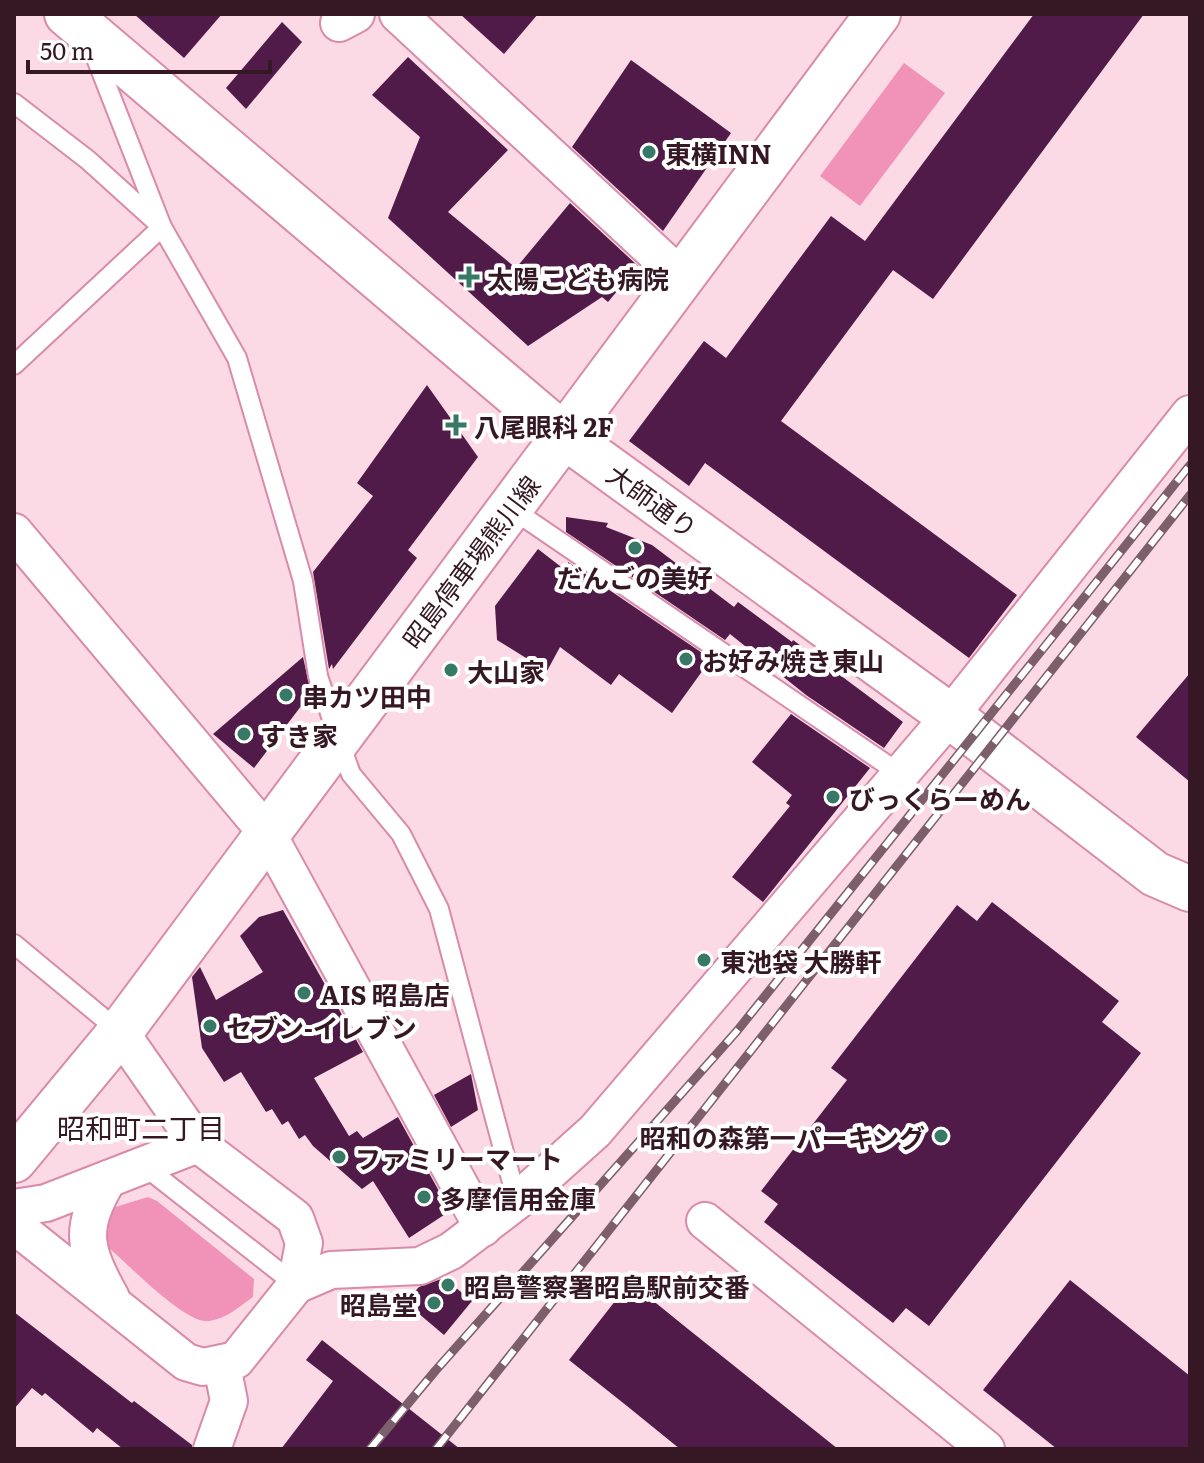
<svg xmlns="http://www.w3.org/2000/svg" width="1204" height="1463" viewBox="0 0 1204 1463" font-family="Literata,'Noto Sans JP',serif">
<rect width="100%" height="100%" fill="#fbd9e5"/>
<!-- green -->
<g fill="#f192b9">
<path d="M904,63l41,30 -85,113 -40,-30z"/>
<path d="M148,1197l9,4 97,78 -1,18c-13,9 -27,22 -44,24 -23,4 -81,-57 -100,-73l-7,-13 10,-27z"/>
</g>
<!-- building -->
<g fill="#501b48">
<path d="M134,14h88l-38,44z"/>
<path d="M460,14h78l-34,40z"/>
<path d="M1034,14h110l-211,285 -40,-29 -112,151 236,174 -48,63 -264,-195 -16,23 -60,-45 75,-100 22,17 105,-142 34,25z"/>
<path d="M282,22l20,20 -56,67 -20,-21z"/>
<path d="M408,57l100,93 -60,62 68,56 54,-65 68,63 -30,36 -6,-5 -74,49 -140,-128 32,-81 -48,-42z"/>
<path d="M631,60l100,73 -68,98 -91,-84z"/>
<path d="M427,385l51,72 -70,93 9,8 -84,111 -1,-5 -3,5 -16,-97 60,-76 -16,-13z"/>
<path d="M566,517l42,6 -2,4 46,18 82,62 4,-5 54,40 1,-2 110,82 -19,26 -78,-53 -76,-61 -5,6 -159,-108z"/>
<path d="M538,549l31,24 -1,-11 143,97 -39,54 -53,-39 -8,11 -51,-38 -13,24 -50,-31 -2,-34z"/>
<path d="M303,657l8,36 -57,75 -41,-34z"/>
<path d="M1190,673v109l-54,-45z"/>
<path d="M791,714l79,54 -107,134 -31,-25 58,-71 -4,-3 6,-8 -40,-33z"/>
<path d="M992,902l127,99 -17,21 39,31 -212,273 -23,-18 -13,15 -129,-101 14,-18 -17,-13 86,-111 -16,-12 126,-163 20,16z"/>
<path d="M283,910l80,142 -49,26 35,58 8,-5 6,7 35,-21 52,94 -41,27 -36,-57 -11,8 -49,-43 -8,-11 -6,4 -11,-18 -6,4 -10,-16 -6,3 -25,-40 -17,10 -22,-34 -10,-71 8,-10 16,33 47,-28 -23,-36 19,-19z"/>
<path d="M471,1074l7,36 -27,17 -17,-32z"/>
<path d="M444,1278l28,23 -28,34 -39,-33 14,-15z"/>
<path d="M1070,1280l120,96v73h-133l-74,-59z"/>
<path d="M630,1282l58,47 150,120h-158l-53,-43 -58,-46z"/>
<path d="M14,1312l118,91 2,-2 58,44v4h-69l-26,-21 -4,5 -48,-40 -3,3 -10,-8 -18,21z"/>
<path d="M322,1340l138,109h-179l52,-68 -27,-21z"/>
</g>
<g fill="none" stroke-linecap="round" stroke-linejoin="round">
<defs>
<g id="service">
<path d="M92,48l70,179 75,131 66,223 15,95 20,62 13,36 50,60 38,75 78,292"/>
<path d="M14,103l74,57 74,67 -148,138"/>
<path d="M509,507l390,266"/>
<path d="M14,944l106,88"/>
<path d="M143,1165l153,120"/>
</g>
<g id="minor">
<path d="M398,14l283,263"/>
<path d="M339,23l17,-9"/>
<path d="M14,532l253,301 216,395"/>
<path d="M108,1179c-29,50 -25,68 3,119"/>
<path d="M14,1208l32,-5 152,-59"/>
<path d="M705,1221l281,228"/>
<path d="M14,1225l172,137 17,5 33,-7 60,-75 8,-42 -9,-25 -97,-74 -78,-112"/>
<path d="M296,1285l35,-15 89,-4 31,-15 66,-50 78,-70 355,-415 240,-302"/>
<path d="M212,1449l17,-48 -7,-35"/>
</g>
<g id="tertiary">
<path d="M67,14l496,421 387,281 205,158 35,15"/>
<path d="M14,1160l106,-128"/>
</g>
<path id="secondary" d="M120,1032l758,-1018"/>
</defs>
<!-- service casing -->
<use href="#service" stroke="#d88baa" stroke-width="22"/>
<!-- minor casing -->
<use href="#minor" stroke="#d88baa" stroke-width="40"/>
<!-- tertiary casing -->
<use href="#tertiary" stroke="#d88baa" stroke-width="48"/>
<!-- secondary casing -->
<use href="#secondary" stroke="#d88baa" stroke-width="48"/>
<!-- service -->
<use href="#service" stroke="#fff" stroke-width="18"/>
<!-- minor -->
<use href="#minor" stroke="#fff" stroke-width="36"/>
<!-- tertiary -->
<use href="#tertiary" stroke="#fff" stroke-width="44"/>
<!-- secondary -->
<use href="#secondary" stroke="#fff" stroke-width="44"/>
<defs>
<g id="rail">
<path d="M370,1449l66,-79 301,-339 453,-566"/>
<path d="M436,1449l754,-954"/>
</g>
</defs>
<!-- rail casing -->
<use href="#rail" stroke="#7d5f6b" stroke-width="9"/>
<!-- rail -->
<use href="#rail" stroke="#fff" stroke-width="6" stroke-dasharray="18" stroke-linecap="butt"/>
</g>
<!-- markers -->
<g fill="#377867" stroke="#fff" stroke-width="3">
<circle cx="649" cy="152" r="8"/>
<path d="M465 265h8v8h8v8h-8v8h-8v-8h-8v-8h8z"/>
<path d="M452 413h8v8h8v8h-8v8h-8v-8h-8v-8h8z"/>
<circle cx="635" cy="548" r="8"/>
<circle cx="686" cy="659" r="8"/>
<circle cx="451" cy="670" r="8"/>
<circle cx="286" cy="695" r="8"/>
<circle cx="244" cy="734" r="8"/>
<circle cx="833" cy="797" r="8"/>
<circle cx="704" cy="960" r="8"/>
<circle cx="304" cy="993" r="8"/>
<circle cx="210" cy="1026" r="8"/>
<circle cx="941" cy="1136" r="8"/>
<circle cx="339" cy="1157" r="8"/>
<circle cx="424" cy="1197" r="8"/>
<circle cx="448" cy="1285" r="8"/>
<circle cx="434" cy="1303" r="8"/>
</g>
<g text-anchor="middle" dominant-baseline="central" stroke-width="8" stroke-linejoin="round" paint-order="stroke">
<!-- poi labels -->
<g font-size="26" font-weight="bold" fill="#351824" stroke="#fff" text-anchor="start">
<text x="665" y="152">東横INN</text>
<text x="487" y="277">太陽こども病院</text>
<text x="474" y="425">八尾眼科 2F</text>
<text x="635" y="576" text-anchor="middle">だんごの美好</text>
<text x="702" y="659">お好み焼き東山</text>
<text x="467" y="670">大山家</text>
<text x="302" y="695">串カツ田中</text>
<text x="260" y="734">すき家</text>
<text x="849" y="797">びっくらーめん</text>
<text x="720" y="960">東池袋 大勝軒</text>
<text x="320" y="993">AIS 昭島店</text>
<text x="226" y="1026">セブン-イレブン</text>
<text x="925" y="1136" text-anchor="end">昭和の森第一パーキング</text>
<text x="355" y="1157">ファミリーマート</text>
<text x="440" y="1197">多摩信用金庫</text>
<text x="464" y="1285">昭島警察署昭島駅前交番</text>
<text x="418" y="1303" text-anchor="end">昭島堂</text>
</g>
<!-- street labels -->
<g font-size="26" fill="#351824" stroke="#fff">
<text transform="translate(653 500) rotate(36)">大師通り</text>
<text transform="translate(470 561) rotate(-53)">昭島停車場熊川線</text>
</g>
<!-- neighbourhood labels -->
<g font-size="28" fill="#351824" stroke="#fff">
<text x="141" y="1127">昭和町二丁目</text>
</g>
</g>
<!-- border -->
<rect width="1204" height="1463" fill="none" stroke="#351824" stroke-width="32"/>
<!-- scale -->
<path d="M28 60v12h242v-12" fill="none" stroke="#351824" stroke-width="4"/>
<text x="40" y="60" font-size="24" fill="#351824" stroke="#ffffff" stroke-width="6" paint-order="stroke">50 m</text>
</svg>
